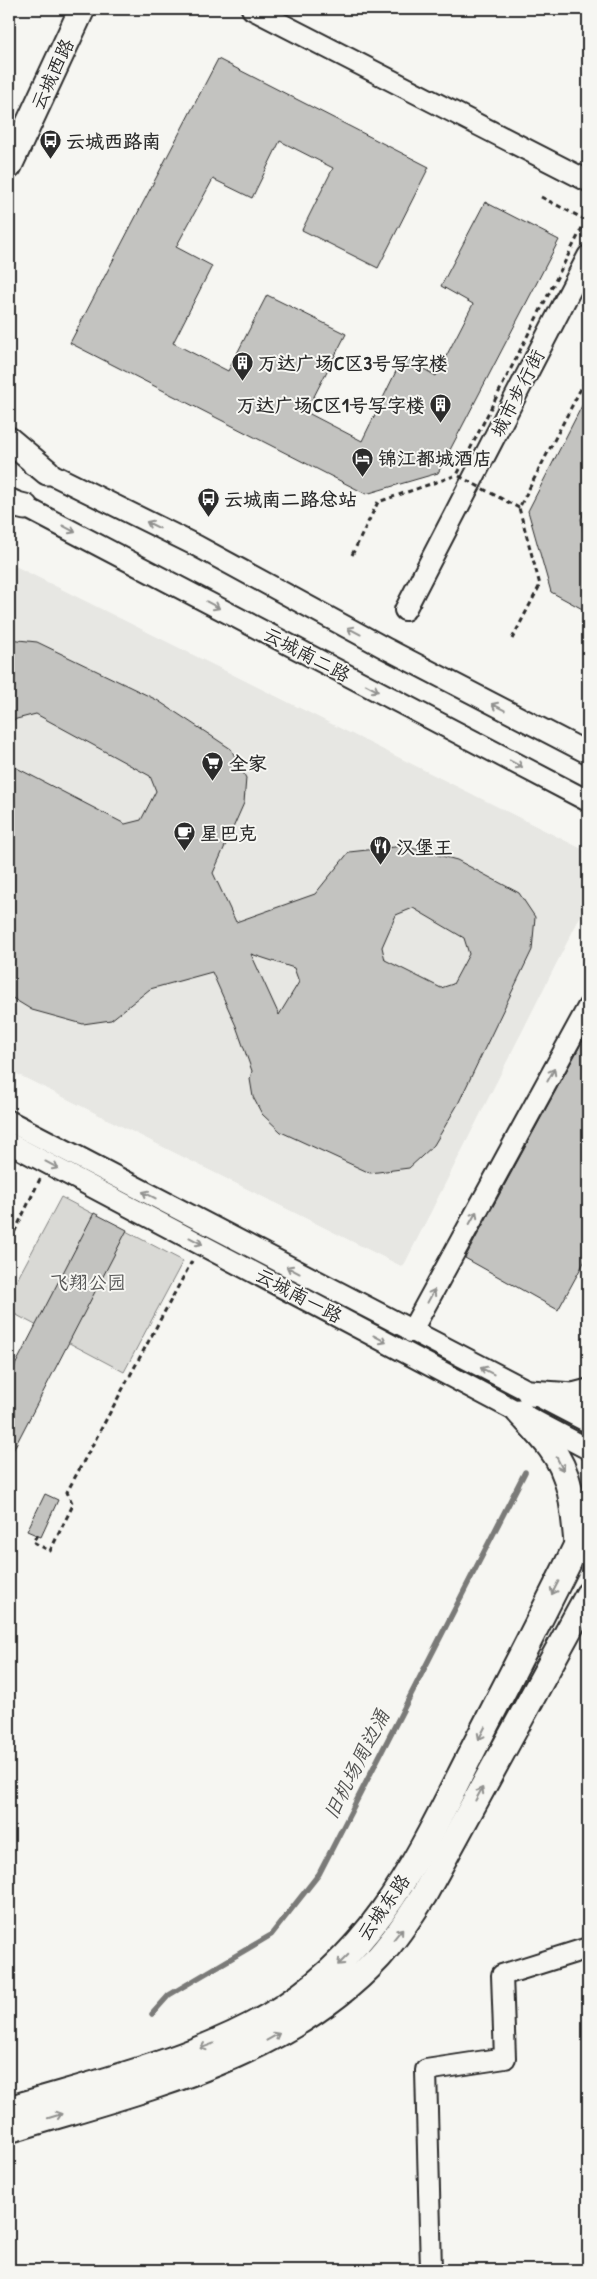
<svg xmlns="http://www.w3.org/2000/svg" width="597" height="2279" viewBox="0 0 597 2279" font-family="'Patrick Hand','LXGW WenKai TC',sans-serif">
<rect width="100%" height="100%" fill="#f6f6f2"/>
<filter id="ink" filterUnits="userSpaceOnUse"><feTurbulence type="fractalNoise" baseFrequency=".02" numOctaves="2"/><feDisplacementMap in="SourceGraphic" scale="10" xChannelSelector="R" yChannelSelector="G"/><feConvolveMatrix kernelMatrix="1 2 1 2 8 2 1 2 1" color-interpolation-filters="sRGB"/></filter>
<g filter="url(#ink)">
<!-- built -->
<path fill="#e7e7e3" d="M9,563l579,289v49l-185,366 -394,-197z"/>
<!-- green -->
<path fill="#d9d9d5" stroke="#828280" d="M61,1197l122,64 -59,111 -115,-61v-16z"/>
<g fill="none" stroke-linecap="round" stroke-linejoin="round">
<!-- stream -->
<path stroke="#7a7a78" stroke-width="5.5" d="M152,2014l17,-19 102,-60 48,-61 206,-402"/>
</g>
<!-- building -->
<g fill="#c3c3c0" stroke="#2b2b2b" fill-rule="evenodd">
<path d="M218,59l211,108 -51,101 -76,-38 31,-62 -53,-27 -28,57 -39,-19 -37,68 36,19 -39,77 55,28 39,-76 79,39 -40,78 56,29 41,-84 33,19 37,-72 -32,-18 44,-84 74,38 -121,233 -72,21 -296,-151z"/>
<path d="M588,394v111l-7,14 7,37v56l-37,-20 -23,-81z"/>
<path d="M9,639l28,3 120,58 74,49 15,29 -2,25 -31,70 23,49 79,-28 34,-42 55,-6 53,14 62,33 16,24 -3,33 -74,154 -24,41 -25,23 -39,5 -89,-41 -19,-18 -9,-17 -3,-18 2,-8 -16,-45 -24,-54 -62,17 -39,31 -28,4 -51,-14 -23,-14v-232l116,60 16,-4 15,-29 -6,-15 -114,-62 -27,7zM413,908l51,30 5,16 -16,30 -12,4 -56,-28 -3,-13 14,-32zM251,954l43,14 5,14 -20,33z"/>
<path d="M588,1031v224l-30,55 -93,-52z"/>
<path d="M94,1213l33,17 -118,228v-81z"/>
<path d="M45,1494l13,6 -17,37 -14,-6z"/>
</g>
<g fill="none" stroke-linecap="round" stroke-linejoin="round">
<defs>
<g id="minor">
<path d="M252,9l336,172"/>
<path d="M33,465l164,81 188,102 203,105"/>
<path d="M12,500l576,301"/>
<path d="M405,610l183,-354"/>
<path d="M9,1121l579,301"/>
<path d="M9,1143l579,306"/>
<path d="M411,1332l177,-325"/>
<path d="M431,2270l-5,-200 79,-12 -3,-83 86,-27"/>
</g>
<g id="major">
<path d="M9,166l73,-157"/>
<path d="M9,440l38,32"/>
<path d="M9,503l16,4"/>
<path d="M530,1393l43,3 15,-4"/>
<path d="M519,1412c11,12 22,23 31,35 22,28 24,64 27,97"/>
<path d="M9,2109c86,-26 182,-48 260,-93 112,-65 153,-168 210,-278 37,-72 74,-143 109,-216"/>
<path d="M9,2130c129,-40 274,-70 370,-173 17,-19 31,-40 45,-62l164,-300"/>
</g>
</defs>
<!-- minor casing -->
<use href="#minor" stroke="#2b2b2b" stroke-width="24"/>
<!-- major casing -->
<use href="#major" stroke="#2b2b2b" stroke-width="29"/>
<!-- path -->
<g stroke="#2b2b2b" stroke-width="3" stroke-dasharray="5 4" stroke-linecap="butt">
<path d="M541,197l45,23"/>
<path d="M352,555l26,-53 76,-26"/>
<path d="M512,639l28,-54 -21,-77 69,-133"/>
<path d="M9,1239l5,-6 26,-54"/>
<path d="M37,1535l-4,7 17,9 23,-46 -6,-13 125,-231"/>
</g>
<!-- minor -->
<use href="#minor" stroke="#f6f6f2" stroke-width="20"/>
<!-- major -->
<use href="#major" stroke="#f6f6f2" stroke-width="25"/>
<!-- path-bridge -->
<path stroke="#2b2b2b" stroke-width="3" stroke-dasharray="5 4" stroke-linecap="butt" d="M519,508l-62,-33 129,-255"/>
</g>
<!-- one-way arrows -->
<defs><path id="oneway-shaft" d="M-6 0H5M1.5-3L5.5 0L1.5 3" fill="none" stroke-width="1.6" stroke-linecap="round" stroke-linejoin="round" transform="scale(1.25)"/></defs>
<g stroke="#90908e">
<use href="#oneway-shaft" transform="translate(153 525) rotate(-154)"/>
<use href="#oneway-shaft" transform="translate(69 529) rotate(28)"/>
<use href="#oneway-shaft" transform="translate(213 605) rotate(28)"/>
<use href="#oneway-shaft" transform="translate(354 631) rotate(-152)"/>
<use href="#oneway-shaft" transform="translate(372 688) rotate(28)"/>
<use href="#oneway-shaft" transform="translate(498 707) rotate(-153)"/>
<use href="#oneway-shaft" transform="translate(516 764) rotate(28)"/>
<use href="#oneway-shaft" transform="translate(551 1075) rotate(-61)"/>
<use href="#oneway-shaft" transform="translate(52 1165) rotate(28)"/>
<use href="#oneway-shaft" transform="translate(149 1195) rotate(-153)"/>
<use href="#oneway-shaft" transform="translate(473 1218) rotate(-61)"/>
<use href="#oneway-shaft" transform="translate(196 1241) rotate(28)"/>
<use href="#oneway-shaft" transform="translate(293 1270) rotate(-152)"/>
<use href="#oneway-shaft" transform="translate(431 1296) rotate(-62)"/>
<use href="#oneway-shaft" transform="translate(380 1339) rotate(28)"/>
<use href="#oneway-shaft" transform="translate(487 1371) rotate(-153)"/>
<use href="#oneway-shaft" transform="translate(560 1464) rotate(63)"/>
<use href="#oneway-shaft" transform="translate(555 1588) rotate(117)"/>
<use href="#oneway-shaft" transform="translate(482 1733) rotate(117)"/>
<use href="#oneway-shaft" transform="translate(479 1794) rotate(-61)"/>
<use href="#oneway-shaft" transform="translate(398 1934) rotate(-51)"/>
<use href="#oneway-shaft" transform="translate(343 1960) rotate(135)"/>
<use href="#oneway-shaft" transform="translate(273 2037) rotate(-29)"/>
<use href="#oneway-shaft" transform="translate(207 2046) rotate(160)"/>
<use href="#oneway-shaft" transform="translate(55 2116) rotate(-17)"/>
</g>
</g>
<!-- icons -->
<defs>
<symbol id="bus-pin" viewBox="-11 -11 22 30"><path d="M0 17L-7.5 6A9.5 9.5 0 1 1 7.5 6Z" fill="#2b2b2b" stroke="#f6f6f2"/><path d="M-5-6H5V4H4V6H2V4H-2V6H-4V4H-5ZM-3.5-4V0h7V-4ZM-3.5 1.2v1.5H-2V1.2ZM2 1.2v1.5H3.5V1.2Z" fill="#fff"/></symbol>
<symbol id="building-pin" viewBox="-11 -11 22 30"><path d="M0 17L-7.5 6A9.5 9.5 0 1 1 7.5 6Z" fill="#2b2b2b" stroke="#f6f6f2"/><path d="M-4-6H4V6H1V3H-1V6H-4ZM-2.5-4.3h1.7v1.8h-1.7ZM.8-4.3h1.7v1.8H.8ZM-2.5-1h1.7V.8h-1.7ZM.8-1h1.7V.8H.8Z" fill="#fff"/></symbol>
<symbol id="hotel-pin" viewBox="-11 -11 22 30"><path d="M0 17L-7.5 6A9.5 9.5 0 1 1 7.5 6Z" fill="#2b2b2b" stroke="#f6f6f2"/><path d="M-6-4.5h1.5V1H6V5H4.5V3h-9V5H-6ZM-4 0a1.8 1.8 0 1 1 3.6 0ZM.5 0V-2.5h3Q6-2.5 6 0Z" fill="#fff"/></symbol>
<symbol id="supermarket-pin" viewBox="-11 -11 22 30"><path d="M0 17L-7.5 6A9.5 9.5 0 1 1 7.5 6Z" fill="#2b2b2b" stroke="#f6f6f2"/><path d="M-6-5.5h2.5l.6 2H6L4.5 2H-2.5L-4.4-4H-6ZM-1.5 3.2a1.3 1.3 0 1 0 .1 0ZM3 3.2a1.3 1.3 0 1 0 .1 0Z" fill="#fff"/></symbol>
<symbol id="cafe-pin" viewBox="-11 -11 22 30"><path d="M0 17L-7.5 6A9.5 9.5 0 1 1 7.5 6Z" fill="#2b2b2b" stroke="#f6f6f2"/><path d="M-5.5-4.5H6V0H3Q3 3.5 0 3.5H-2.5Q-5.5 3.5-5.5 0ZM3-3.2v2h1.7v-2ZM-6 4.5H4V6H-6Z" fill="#fff"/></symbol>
<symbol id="restaurant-pin" viewBox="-11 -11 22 30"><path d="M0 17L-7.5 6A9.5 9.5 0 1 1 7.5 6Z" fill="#2b2b2b" stroke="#f6f6f2"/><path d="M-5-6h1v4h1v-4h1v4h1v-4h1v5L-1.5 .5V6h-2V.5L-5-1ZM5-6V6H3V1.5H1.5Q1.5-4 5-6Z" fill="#fff"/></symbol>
</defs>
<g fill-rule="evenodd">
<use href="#bus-pin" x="38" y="128" width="25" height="34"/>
<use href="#building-pin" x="230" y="350" width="25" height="34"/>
<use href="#building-pin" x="428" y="392" width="25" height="34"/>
<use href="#hotel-pin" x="350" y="446" width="25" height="34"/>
<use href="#bus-pin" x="196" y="486" width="25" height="34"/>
<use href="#supermarket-pin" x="200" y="750" width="25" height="34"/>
<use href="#cafe-pin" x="172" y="820" width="25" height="34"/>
<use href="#restaurant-pin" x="368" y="834" width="25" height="34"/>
</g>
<g text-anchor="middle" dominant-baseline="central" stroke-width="4" stroke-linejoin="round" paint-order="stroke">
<!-- street labels -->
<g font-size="19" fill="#2b2b2b" stroke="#f6f6f2">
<text transform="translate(52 74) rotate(-65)">云城西路</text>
<text transform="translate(517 393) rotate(-63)">城市步行街</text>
<text transform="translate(307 654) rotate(28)">云城南二路</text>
<text transform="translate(299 1295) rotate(28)">云城南一路</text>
<text transform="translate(383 1907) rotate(-55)">云城东路</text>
</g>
<!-- poi labels -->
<g font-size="19" font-weight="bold" fill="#2b2b2b" stroke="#f6f6f2" text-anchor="start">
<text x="66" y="141">云城西路南</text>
<text x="258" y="363">万达广场C区3号写字楼</text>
<text x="425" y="405" text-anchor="end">万达广场C区1号写字楼</text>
<text x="378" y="458">锦江都城酒店</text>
<text x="224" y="499">云城南二路总站</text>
<text x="229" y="763">全家</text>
<text x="200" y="833">星巴克</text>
<text x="396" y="847">汉堡王</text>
</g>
<!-- park labels -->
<g font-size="19" fill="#565656" stroke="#f6f6f2">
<text x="88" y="1282">飞翔公园</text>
</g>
<!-- water labels -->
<g font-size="20" font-style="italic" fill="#525251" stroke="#f6f6f2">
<text transform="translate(356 1764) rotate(-63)">旧机场周边涌</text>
</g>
</g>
<!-- margin -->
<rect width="597" height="2279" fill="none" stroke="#f6f6f2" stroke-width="30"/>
<rect x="15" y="15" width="567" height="2249" fill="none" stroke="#2b2b2b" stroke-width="2" filter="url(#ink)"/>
</svg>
